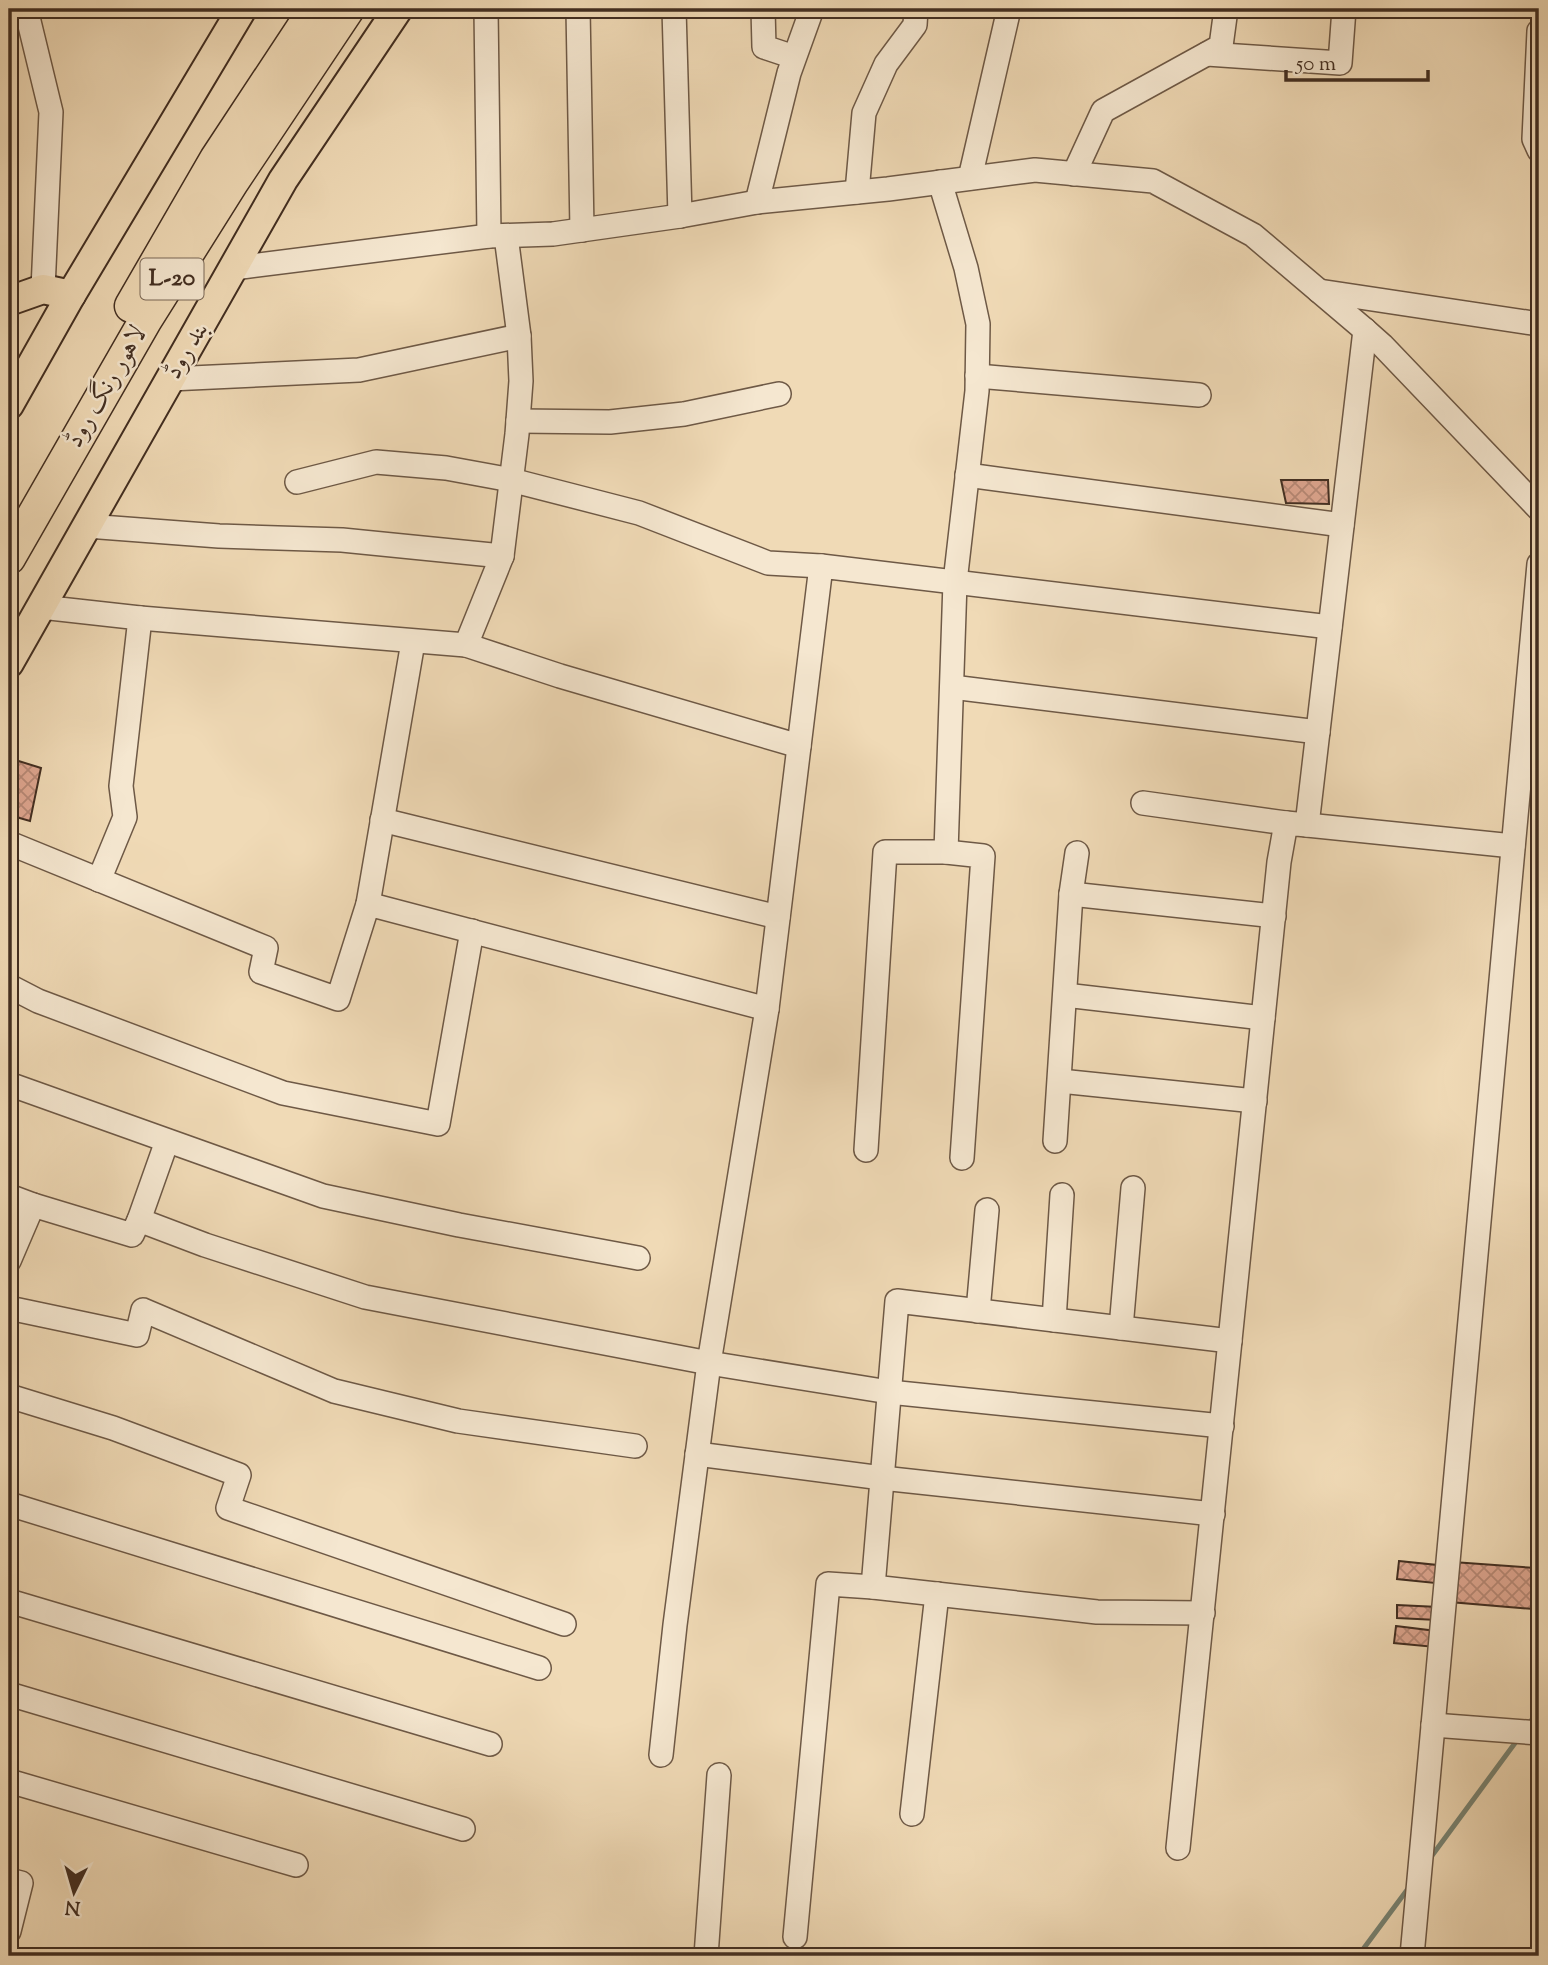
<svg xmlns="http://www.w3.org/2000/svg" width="1548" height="1965" viewBox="0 0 1548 1965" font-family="'Sorts Mill Goudy',Amiri,serif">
<defs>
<pattern id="building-cross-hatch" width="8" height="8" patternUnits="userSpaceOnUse" patternTransform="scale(1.75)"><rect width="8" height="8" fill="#dea690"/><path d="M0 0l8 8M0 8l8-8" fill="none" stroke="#b68875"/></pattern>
</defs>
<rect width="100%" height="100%" fill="#f0dab6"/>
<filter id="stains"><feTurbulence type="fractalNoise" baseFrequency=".00286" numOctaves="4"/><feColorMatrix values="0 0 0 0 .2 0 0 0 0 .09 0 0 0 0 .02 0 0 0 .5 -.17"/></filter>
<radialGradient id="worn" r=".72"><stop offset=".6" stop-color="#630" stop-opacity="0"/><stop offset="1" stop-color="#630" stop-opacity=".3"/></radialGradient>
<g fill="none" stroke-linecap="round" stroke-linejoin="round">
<!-- stream -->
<g stroke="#778373" stroke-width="5">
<path d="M1528,1725l11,-15"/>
<path d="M1428,1861l90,-122"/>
<path d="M1358,1956l52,-70"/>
</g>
</g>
<!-- building -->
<g fill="url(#building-cross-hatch)" stroke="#422e21" stroke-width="2">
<path d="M1281,480h47l1,24 -43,-1z"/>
<path d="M9,758l32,10 -11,53 -21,-6z"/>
<path d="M1399,1561l38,4 -2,18 -38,-4z"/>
<path d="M1453,1562l83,6 -3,41 -83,-7z"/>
<path d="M1397,1605l41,2 -1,13 -40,-2z"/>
<path d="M1396,1626l40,5 -1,16 -41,-4z"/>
</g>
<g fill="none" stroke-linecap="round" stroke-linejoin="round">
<defs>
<g id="minor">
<path d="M26,9l25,103 -8,177"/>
<path d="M486,9l3,227"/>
<path d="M578,9l4,221"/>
<path d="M674,9l6,207"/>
<path d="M763,9l1,38 30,10"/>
<path d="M1539,31l-5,108 5,11"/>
<path d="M1207,54l133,9 4,-54"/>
<path d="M1074,174l29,-63 118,-65 5,-37"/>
<path d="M970,178l39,-169"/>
<path d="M857,192l7,-79 22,-49 29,-39 1,-16"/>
<path d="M757,202l32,-129 23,-64"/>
<path d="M234,268l255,-32 64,-2 127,-18 77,-14 131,-13 147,-19 118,11 100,54 112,95 17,15 157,164"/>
<path d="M1319,291l220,33"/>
<path d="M977,376l222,19"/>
<path d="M170,379l189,-9 160,-34"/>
<path d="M518,421l92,1 74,-8 95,-20"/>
<path d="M967,475l375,50"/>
<path d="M297,482l79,-20 70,6 65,12 128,33 129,50 53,3"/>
<path d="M87,526l132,10 123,4 160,16"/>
<path d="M41,607l99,11 -19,168 4,31 -26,63"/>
<path d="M140,618l326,27 94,31 239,70"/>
<path d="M466,645l36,-89 15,-122 4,-53 -2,-45 -13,-100"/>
<path d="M952,687l366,45"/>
<path d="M1143,803l143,20"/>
<path d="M382,820l396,97"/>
<path d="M1307,825l206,21"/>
<path d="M9,843l257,105 -5,24 77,27 30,-95 399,105"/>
<path d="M946,852l37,4 -21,302"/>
<path d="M1071,894l203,22"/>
<path d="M368,904l45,-262"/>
<path d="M9,986l29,15 245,92 155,31 34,-193"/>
<path d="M1065,995l198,23"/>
<path d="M1060,1081l195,20"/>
<path d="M9,1084l314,112 136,29 179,33"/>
<path d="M167,1141l-28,79 66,25 160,52 344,66 58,-354 54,-443 509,61"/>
<path d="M1055,1141l16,-247 6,-41"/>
<path d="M866,1150l19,-298h61l9,-270 22,-191 1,-67 -12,-56 -26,-86"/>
<path d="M9,1196l24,9"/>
<path d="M9,1261l24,-56 99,30 7,-15"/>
<path d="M9,1308l128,27 6,-25 191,81 124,30 177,25"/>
<path d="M978,1311l9,-101"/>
<path d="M1054,1320l8,-125"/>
<path d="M1121,1328l12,-140"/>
<path d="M9,1396l104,32 126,47 -11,33 336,116"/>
<path d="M697,1454l185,24 331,36"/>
<path d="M9,1504l530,164"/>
<path d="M9,1601l481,143"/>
<path d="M1203,1613l-106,-1 -224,-25 24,-286 333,40"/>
<path d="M9,1694l454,135"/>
<path d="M1433,1725l106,8"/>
<path d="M661,1755l14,-130 34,-262 180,29 333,34"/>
<path d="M9,1781l287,84"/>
<path d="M912,1814l25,-220"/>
<path d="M1178,1848l101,-986 7,-39 21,2 58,-495"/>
<path d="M9,1880l12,3 -12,48"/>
<path d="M795,1937l33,-353 45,3"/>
<path d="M706,1956l13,-181"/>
<path d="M1412,1956l127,-1392"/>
</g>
<g id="major">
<path d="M9,301l34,-12 28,6"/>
<path d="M9,405l62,-110 171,-286"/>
<path d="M9,663l274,-483 115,-171"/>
</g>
<g id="highway">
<path d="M131,306l85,-147 99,-150"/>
<path d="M9,558l136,-237 88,-140 115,-172"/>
</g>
</defs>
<!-- minor casing -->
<use href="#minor" stroke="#6e5946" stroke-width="26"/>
<!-- major casing -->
<use href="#major" stroke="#422e21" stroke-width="32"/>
<!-- highway casing -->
<use href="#highway" stroke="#422e21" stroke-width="35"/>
<!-- minor -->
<use href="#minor" stroke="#f5e7d0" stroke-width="23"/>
<!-- major -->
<use href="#major" stroke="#f0dab6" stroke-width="28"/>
<!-- highway -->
<use href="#highway" stroke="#f0dab6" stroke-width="32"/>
</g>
<g text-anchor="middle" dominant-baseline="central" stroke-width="5" stroke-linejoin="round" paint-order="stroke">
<!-- shield labels -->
<rect fill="#f5e7d0" stroke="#786656" stroke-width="2" x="140.5" y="258.5" width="63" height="41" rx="5"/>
<g font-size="24" font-weight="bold" fill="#422e21">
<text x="172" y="279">L-20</text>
</g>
<!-- street labels -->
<g font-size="26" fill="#422e21" stroke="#f5e7d0">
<text transform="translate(187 351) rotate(-60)">بند روڈ</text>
<text transform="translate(107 387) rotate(-60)">لاہور رنگ روڈ</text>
</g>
</g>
<!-- margin -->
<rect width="1548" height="1965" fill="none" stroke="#f0dab6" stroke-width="35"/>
<rect x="10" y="10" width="1527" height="1944" fill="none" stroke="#422e21" stroke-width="3.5"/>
<rect x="18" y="18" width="1513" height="1930" fill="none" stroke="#422e21" stroke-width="2"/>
<!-- north arrow -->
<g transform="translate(74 1892) rotate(185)" stroke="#f5e7d0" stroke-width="5" paint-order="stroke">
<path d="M0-5L12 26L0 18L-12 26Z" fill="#422e21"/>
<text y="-10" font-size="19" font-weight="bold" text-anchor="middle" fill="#422e21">N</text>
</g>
<!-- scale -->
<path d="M1286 70v10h142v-10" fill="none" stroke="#422e21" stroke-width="3.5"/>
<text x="1296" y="70" font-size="21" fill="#422e21" stroke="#f5e7d0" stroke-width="5" paint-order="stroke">50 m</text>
<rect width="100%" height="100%" filter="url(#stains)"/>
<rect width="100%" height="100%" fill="url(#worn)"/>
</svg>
